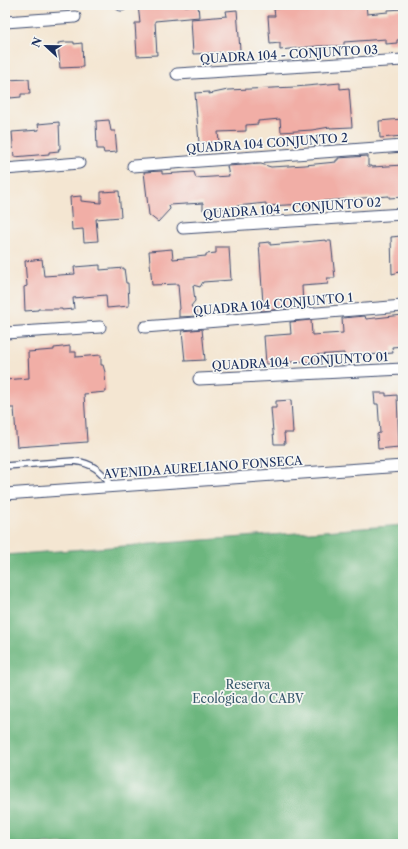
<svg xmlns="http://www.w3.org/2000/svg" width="408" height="849" viewBox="0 0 408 849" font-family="'Libre Caslon Text',serif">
<rect width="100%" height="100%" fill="#f6f6f2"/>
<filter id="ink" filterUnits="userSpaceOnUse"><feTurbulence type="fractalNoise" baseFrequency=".025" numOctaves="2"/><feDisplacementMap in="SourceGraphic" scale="8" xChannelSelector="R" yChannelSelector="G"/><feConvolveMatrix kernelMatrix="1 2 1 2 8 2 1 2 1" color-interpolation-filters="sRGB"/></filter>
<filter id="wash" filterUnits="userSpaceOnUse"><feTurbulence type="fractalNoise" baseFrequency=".012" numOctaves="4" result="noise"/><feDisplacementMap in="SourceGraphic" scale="16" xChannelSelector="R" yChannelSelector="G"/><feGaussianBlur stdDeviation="0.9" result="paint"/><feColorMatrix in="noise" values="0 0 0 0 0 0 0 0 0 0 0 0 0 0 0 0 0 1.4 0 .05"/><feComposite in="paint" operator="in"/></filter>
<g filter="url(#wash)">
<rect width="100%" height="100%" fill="#f4e6d2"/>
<!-- forest -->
<path fill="#6cb67e" stroke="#44726e" d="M403,525v319h-398v-289z"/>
<g id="blocks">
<!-- building -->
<g fill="#f1aea6">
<path d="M138,5h47v1l13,-1 1,12 -44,4 2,34 -20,1 -2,-33h5z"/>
<path d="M321,5h45l1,9 21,-2v-2l15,-1v30l-6,1v3l-11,1v-5l-42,3v4h-26l-38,4v-7l-10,1 -2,-28h7l-1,-7 32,-3 15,1z"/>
<path d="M237,10l3,40 -4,1v1l-43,2 -2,-35 36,-3 -1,-5z"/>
<path d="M65,42h9v2l8,-1 1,24 -23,1 -2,-25z"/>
<path d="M29,79l1,15h-9v3l-11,1v-2h-5v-16z"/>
<path d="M340,83v6l9,-1 3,39 -22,1v-1l-18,3 -31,2 -1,-13 -22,2v3l-12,1v6l-28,1 1,10 -20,1 -4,-50 14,-1v2l19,-4 67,-3z"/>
<path d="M402,119l1,17 -23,2 -1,-17z"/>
<path d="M109,120l2,11h4l2,21 -13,1 -1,-4h-6l-1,-28z"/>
<path d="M59,122l1,27h-2l1,2 -10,1v2l-35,3 -2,-25 27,-2 -1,-6z"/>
<path d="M368,156v10h4v1l31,-2v32l-14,1v-2l-66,5v2l-15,1 -42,2v-3l-29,3v2l-34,2v-7l-34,2 1,4 -12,13 -9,-7 -5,-43 18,-1v3l32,-2 2,6 33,-2 -2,-10 34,-2 10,3 34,-2 31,-3v-2h2v-2z"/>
<path d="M119,191l2,26 -25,2 2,22 -14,1 -1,-13 -11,1 -2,-33 11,-1v5l20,2v-11z"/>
<path d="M401,236l1,5 1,-1v31l-11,3 -1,-37z"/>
<path d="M326,240v1h5l4,37h-8l1,6 -26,2 1,21 -42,4v-7h2l-4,-61 11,-1v3z"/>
<path d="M216,247h13l2,33 -28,2 -3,5 -7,-2 2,16 -4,5 8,10 -20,1v-7l1,-1 -2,-25 -26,1 -3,-34 23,-2 1,10 33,-3v-2l10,-1z"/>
<path d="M42,259l2,17 31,-2 -1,-7 26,-2v5l24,-2 2,15h2l1,23 -22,2 -1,-13 -33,3 1,11 -12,1v-1h-24v1l-13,1 -1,-24 3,-1 -2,-25z"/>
<path d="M403,315v31l-11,1 1,6 -49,4v-4l-30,2 1,7h-11v-1l-38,3 -2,-28 27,-2 -1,-12 21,-2 1,15 31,-2 -1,-15 23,-2 1,3z"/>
<path d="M202,329l3,31 -20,1 -3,-30z"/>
<path d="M70,346v6h6v5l25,-2v10h2l2,7 1,20 -22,2 3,48 -70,5 -3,-39h-9v-28l24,-2 -1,-26 26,-2v-2z"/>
<path d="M374,393h12v3l11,-1 2,52 -21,2 -1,-15 3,-1 -2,-29h-3z"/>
<path d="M291,400l2,33h-9l1,11h-11l-3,-36h5v-7z"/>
</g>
</g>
</g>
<g filter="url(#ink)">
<use href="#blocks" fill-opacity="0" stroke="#3c4a6f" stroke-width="1"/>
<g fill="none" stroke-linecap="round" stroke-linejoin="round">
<defs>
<path id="service" d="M5,466l69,-5c20,2 27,11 39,25"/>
<g id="minor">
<path d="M121,5h1"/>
<path d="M5,22l70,-5"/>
<path d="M177,74l226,-14"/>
<path d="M133,166l270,-20"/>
<path d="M5,169l74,-6"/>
<path d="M183,228l220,-14"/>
<path d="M145,327l258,-21"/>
<path d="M5,333l95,-6"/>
<path d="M199,379l204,-10"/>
<path d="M5,494l398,-28"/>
</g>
</defs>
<!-- service casing -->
<use href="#service" stroke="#3c4a6f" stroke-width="8"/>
<!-- minor casing -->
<use href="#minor" stroke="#3c4a6f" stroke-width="13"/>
<!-- service -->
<use href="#service" stroke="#fff" stroke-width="5.5"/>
<!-- minor -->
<use href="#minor" stroke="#fff" stroke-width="11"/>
</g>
</g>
<g text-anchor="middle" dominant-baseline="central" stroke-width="3.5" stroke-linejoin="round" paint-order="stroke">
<!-- street labels -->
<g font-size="12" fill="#1b2f5e" stroke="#f6f6f2">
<text transform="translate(289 54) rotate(-3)">QUADRA 104 - CONJUNTO 03</text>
<text transform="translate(267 143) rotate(-4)">QUADRA 104 CONJUNTO 2</text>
<text transform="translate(292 208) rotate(-4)">QUADRA 104 - CONJUNTO 02</text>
<text transform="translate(273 304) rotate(-5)">QUADRA 104 CONJUNTO 1</text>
<text transform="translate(300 361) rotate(-3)">QUADRA 104 - CONJUNTO 01</text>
<text transform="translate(203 467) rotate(-4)">AVENIDA AURELIANO FONSECA</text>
</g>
<!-- park labels -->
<g font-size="12" fill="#36586c" stroke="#f6f6f2">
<text x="248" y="684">Reserva<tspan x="248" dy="14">Ecológica do CABV</tspan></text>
</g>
</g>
<!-- margin -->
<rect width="408" height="849" fill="none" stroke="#f6f6f2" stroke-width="20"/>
<!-- north arrow -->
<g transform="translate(46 46) rotate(292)" stroke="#f6f6f2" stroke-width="3" paint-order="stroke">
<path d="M0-3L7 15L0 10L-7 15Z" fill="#1b2f5e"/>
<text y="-6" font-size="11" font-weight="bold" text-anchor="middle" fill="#1b2f5e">N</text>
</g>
</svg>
